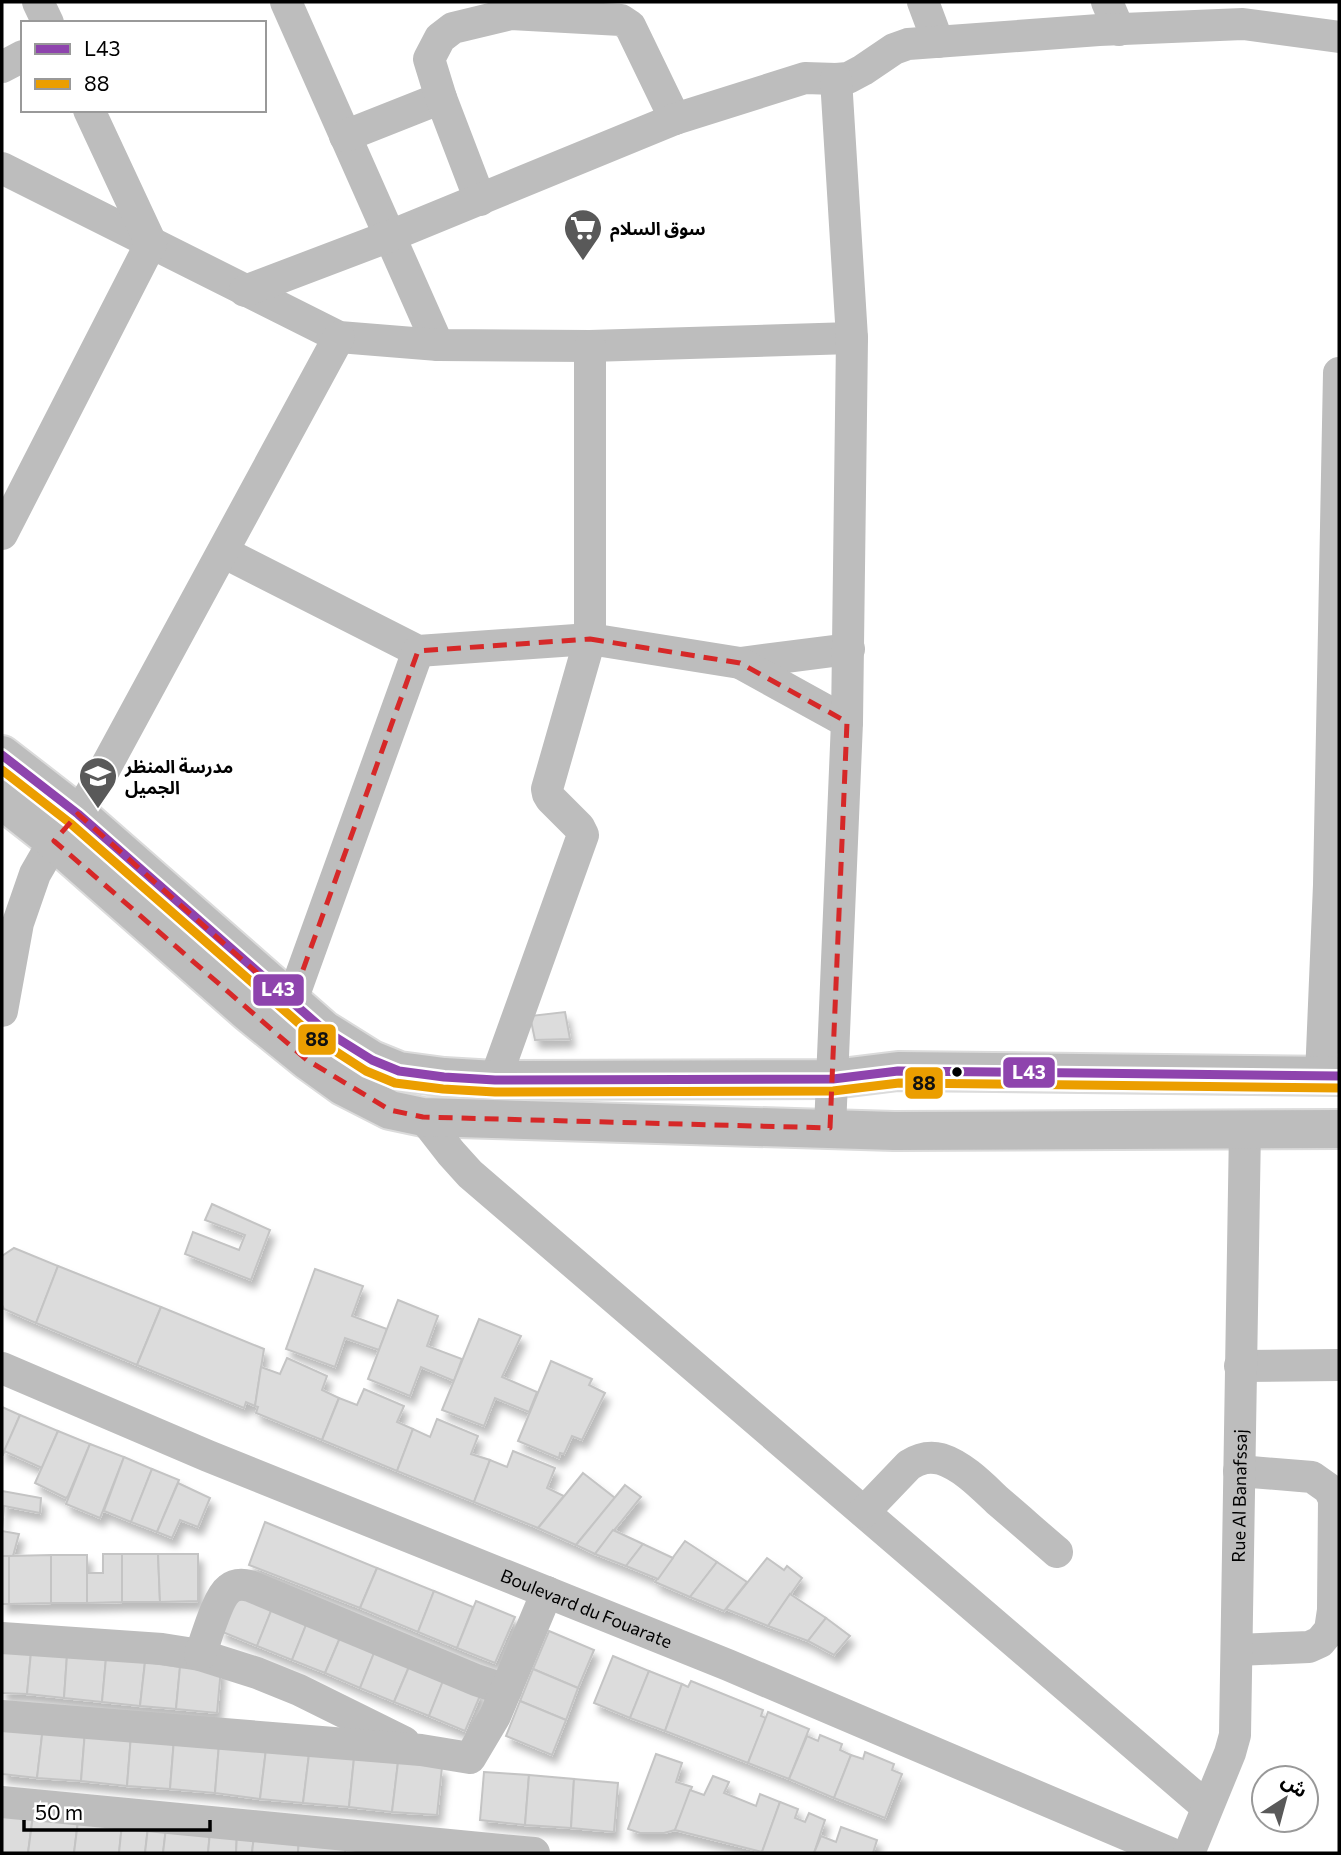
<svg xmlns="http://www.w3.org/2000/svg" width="1341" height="1855" viewBox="0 0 1341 1855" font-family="Commissioner,'Noto Sans Arabic',sans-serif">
<defs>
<filter id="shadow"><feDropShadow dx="4.5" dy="8" stdDeviation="3.5" flood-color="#0004"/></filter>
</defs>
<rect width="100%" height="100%" fill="#fff"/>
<!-- building -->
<g fill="#dcdcdc" stroke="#c4c4c4" stroke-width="2" filter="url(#shadow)">
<path d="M565,1012l5,27 -35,1 -5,-24z"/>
<path d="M212,1204l58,26 -19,50 -66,-26 8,-22 46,18 6,-15 -40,-15z"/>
<path d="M14,1248l44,18 -22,57 -32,-14 -2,-4v-49z"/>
<path d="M58,1266l103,41 -24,58 -101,-42z"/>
<path d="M315,1269l48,17 -11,30 35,13 -8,21 -34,-12 -10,29 -49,-18z"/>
<path d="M398,1300l40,16 -11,30 35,13 -8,22 -33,-14 -11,29 -42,-17z"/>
<path d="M161,1307l103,42 -9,57 -9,-4 -2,6 -107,-43z"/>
<path d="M479,1319l42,17 -19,41 35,15 -8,20 -34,-14 -11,28 -42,-16z"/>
<path d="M287,1358l40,18 -5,14 17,8 -17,42 -66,-27 2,-6 -3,-1 6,-39 19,7z"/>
<path d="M551,1361l41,18 -3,6 16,8 -23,47 -10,-4 -8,18 -4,-1 -1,5 -41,-17z"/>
<path d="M364,1389l40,17 -7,16 16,7 -16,42 -75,-31 17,-42 18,7z"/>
<path d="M2,1407l18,8 -17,40h-1z"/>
<path d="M20,1415l38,16 -16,37 -38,-17z"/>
<path d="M437,1419l41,17 -7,18 19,6 -16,42 -77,-31 16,-42 17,8z"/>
<path d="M58,1431l32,13 -22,52 -2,2 -31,-15z"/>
<path d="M90,1444l34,13 -24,61 -34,-14z"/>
<path d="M513,1451l42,17 -8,20 17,8 -26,32 -64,-26 16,-42 17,7z"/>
<path d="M124,1457l28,12 -21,53 -27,-11z"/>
<path d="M152,1469l27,11 -22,52 -26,-10z"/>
<path d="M583,1473l32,25 -39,47 -38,-17z"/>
<path d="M178,1483l32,15 -12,29 -18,-7 -8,18 -15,-6z"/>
<path d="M625,1485l16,12 -46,57 -19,-9z"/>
<path d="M2,1491l39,7 -1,15 -36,-7 -2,25z"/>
<path d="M265,1522l112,46 -17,40 -111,-43z"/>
<path d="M613,1530l30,14 -17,22 -31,-12z"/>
<path d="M2,1531l17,3 -6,22h-11z"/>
<path d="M685,1541l32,21 -27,35 -35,-15z"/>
<path d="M643,1544l30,14 -15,21 -32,-13z"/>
<path d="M103,1554h19v48l-35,1v-30h16z"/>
<path d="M122,1554h36l2,48h-38z"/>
<path d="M158,1554h40v47l-38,1z"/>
<rect x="51" y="1555" width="36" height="48"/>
<path d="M51,1555v48l-42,1v-48z"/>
<rect x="2" y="1556" width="7" height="48"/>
<path d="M767,1558l17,12 3,-4 15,12 -34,48 -42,-17z"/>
<path d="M717,1562l30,20 -23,29 -34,-14z"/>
<path d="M377,1568l57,23 -16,41 -58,-24z"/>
<path d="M236,1591l37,15 -16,40 -37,-15z"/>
<path d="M434,1591l39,16 -16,41 -39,-16z"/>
<path d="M790,1594l36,24 -18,23 -40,-15z"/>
<path d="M476,1601l39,16 -20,46 -38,-15z"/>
<path d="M273,1606l35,14 -16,40 -35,-14z"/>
<path d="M826,1618l24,18 -16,19 -26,-14z"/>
<path d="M308,1620l34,13 -17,40 -33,-13z"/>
<path d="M549,1631l45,19 -16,38 -45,-19z"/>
<path d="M342,1633l34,15 -16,40 -35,-15z"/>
<path d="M376,1648l35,14 -17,40 -34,-14z"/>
<path d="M2,1650l29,2 -4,42 -25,-1z"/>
<path d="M31,1652l36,3 -3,43 -37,-4z"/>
<path d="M67,1655l39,3 -4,44 -38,-4z"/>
<path d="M613,1656l36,15 -19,47 -36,-15z"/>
<path d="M106,1658l39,4 -5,44 -38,-4z"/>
<path d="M145,1662l35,5 -4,42 -36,-3z"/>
<path d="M411,1662l34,14 -16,40 -35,-14z"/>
<path d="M180,1667l41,1 -4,45 -41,-4z"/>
<path d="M533,1669l45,19 -12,32 -46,-19z"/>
<path d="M649,1671l33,13 -17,47 -35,-13z"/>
<path d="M445,1676l37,15 -17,40 -36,-15z"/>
<path d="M691,1681l72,29 -2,6 5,2 -18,45 -83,-32 17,-47 6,3z"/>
<path d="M520,1701l46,19 -14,35 -46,-19z"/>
<path d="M768,1712l41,17 -20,50 -41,-16z"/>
<path d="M2,1724l41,3 -6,51 -35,-4z"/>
<path d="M43,1727l42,4 -4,50 -44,-3z"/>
<path d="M85,1731l46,4 -4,51 -46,-5z"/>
<path d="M131,1735l43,4 -4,50 -43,-3z"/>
<path d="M820,1735l22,9 -2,6 11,5 -17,43 -45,-19 18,-43 11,5z"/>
<path d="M174,1739l45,5 -4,49 -45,-4z"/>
<path d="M219,1744l47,5 -6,50 -45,-6z"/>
<path d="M266,1749l43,5 -6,49 -43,-4z"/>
<path d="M865,1752l29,12 -2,6 10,4 -17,44 -51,-20 17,-43 12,4z"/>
<path d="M309,1754l45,4 -5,49 -46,-4z"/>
<path d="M656,1754l26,9 -6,19 16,5 -17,43 -11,3h-24l-12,-4z"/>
<path d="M354,1758l44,4 -6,50 -43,-5z"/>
<path d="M398,1762l44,5 -5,48 -45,-3z"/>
<path d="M484,1772l45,3 -4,50 -45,-5z"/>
<path d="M529,1775l45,4 -3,49 -46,-3z"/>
<path d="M713,1776l16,6 -5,11 32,13 4,-12 20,8 -18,50 -87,-22 15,-40 14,5z"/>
<path d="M574,1779l44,4 -4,49 -43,-4z"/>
<path d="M780,1802l18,7 -3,9 10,4 4,-9 16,7 -11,33 -52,-1z"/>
<path d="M2,1811l31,4 -5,38h-26z"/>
<path d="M33,1815l45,6 -4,32h-46z"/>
<path d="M78,1821l44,3 -3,29h-45z"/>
<path d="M122,1824l26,3 -3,26h-26z"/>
<path d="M148,1827l18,1 -3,25h-18z"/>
<path d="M841,1827l36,13 -4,13h-59l7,-17 15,6z"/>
<path d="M166,1828l44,4 -2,21h-45z"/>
<path d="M210,1832l27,1 -1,20h-28z"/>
<path d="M237,1833l17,2 -2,18h-16z"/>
<path d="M254,1835l45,3 -1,15h-46z"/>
<path d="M299,1838l47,6 -1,9h-47z"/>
</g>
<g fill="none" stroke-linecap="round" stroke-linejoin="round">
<defs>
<g id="major">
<path d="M2,755l76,59 246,216 48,30 27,11 45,6 51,3 338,-1 65,-8 441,5"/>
<path d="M2,800l52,41 195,172 58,47 36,26 47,24 33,7 471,14 445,-2"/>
</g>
</defs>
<!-- major casing -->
<use href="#major" stroke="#dbdbdb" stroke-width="42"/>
<!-- minor -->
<g stroke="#bdbdbd" stroke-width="32">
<path d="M38,2l10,21"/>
<path d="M286,2l152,343"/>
<path d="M923,2l15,40"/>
<path d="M1107,2l12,28"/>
<path d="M2,67l21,-11"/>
<path d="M345,136l96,-38"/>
<path d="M2,168l337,169 99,8 152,1 262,-8"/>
<path d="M480,200l-39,-102 -12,-39 11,-21 13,-10 58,-14 110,6 9,6 45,93"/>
<path d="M245,291l145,-55 285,-117 130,-41 31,1 12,-1 15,-8 31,-21 14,-5 191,-14 144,-6 96,13"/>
<path d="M2,534l149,-291 -62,-133"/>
<path d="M223,552l195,99 172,-12 150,24 109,-14"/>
<path d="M740,663l107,59"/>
<path d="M291,1003l127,-352"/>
<path d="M2,1011l16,-88 17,-49 19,-33 24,-27 19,-31 242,-446"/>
<path d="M1321,1076l8,-191 10,-512"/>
<path d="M495,1080l88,-245 -4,-8 -28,-28 -3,-5 -1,-5 43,-150v-293"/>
<path d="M423,1117l28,36 19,21 737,633"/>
<path d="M830,1128l17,-406 5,-384 -16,-259"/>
<path d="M1240,1366l99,-1"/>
<path id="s1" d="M2,1368l206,88 520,209 442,188"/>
<path d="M864,1512l45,-47c11,-7 20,-9 32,-6 22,7 41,27 57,42 20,17 39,34 59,51"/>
<path d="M2,1638l160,11 38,6 57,18 42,17 105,52"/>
<path d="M1237,1650l72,-3 11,-5 10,-12 3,-20 1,-111 -5,-10 -17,-12 -73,-6"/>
<path d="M200,1655c6,-15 17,-57 29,-66 6,-5 13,-5 21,-3l226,94 30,10"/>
<path d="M2,1716l419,34 49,8 25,-42 52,-124"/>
<path d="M2,1802l532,51"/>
<path id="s2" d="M1189,1853l41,-100 5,-18 10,-607"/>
</g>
<!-- major -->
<use href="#major" stroke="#bdbdbd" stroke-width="38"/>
<defs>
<path id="bus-1" d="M2,755l76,59 246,216 48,30 27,11 45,6 51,3 338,-1 65,-8 441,5"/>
<path id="bus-2" d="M2,770l68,53 248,217 48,31 29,12 48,6 52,3 338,-1 66,-8 440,5"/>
</defs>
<!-- bus-1 casing -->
<use href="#bus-1" stroke="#fff" stroke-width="14"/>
<!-- bus-2 casing -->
<use href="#bus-2" stroke="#fff" stroke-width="14"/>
<!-- bus-1 -->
<use href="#bus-1" stroke="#8e44ad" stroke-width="9"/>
<!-- bus-2 -->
<use href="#bus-2" stroke="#eb9e00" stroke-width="9"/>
</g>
<!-- marked area -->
<path fill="none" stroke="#d62828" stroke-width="5" stroke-dasharray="14 9" stroke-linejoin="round" d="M590,639l150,24 107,59 -17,406 -407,-11 -33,-7 -83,-50 -253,-219 24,-27 213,189 127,-352z"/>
<!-- icons -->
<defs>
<symbol id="supermarket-pin" viewBox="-11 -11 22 30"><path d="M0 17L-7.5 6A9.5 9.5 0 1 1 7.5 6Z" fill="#595959" stroke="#fff"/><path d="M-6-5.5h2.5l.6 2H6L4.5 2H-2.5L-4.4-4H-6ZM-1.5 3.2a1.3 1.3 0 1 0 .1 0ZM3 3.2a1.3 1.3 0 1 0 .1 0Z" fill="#fff"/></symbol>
<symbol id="school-pin" viewBox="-11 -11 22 30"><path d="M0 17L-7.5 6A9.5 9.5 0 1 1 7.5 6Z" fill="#595959" stroke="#fff"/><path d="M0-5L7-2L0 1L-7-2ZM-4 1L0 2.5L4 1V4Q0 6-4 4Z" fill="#fff"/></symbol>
</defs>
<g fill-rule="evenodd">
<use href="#supermarket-pin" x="561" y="206" width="44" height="60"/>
<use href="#school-pin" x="76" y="754" width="44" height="60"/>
</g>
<!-- markers -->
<circle fill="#000" stroke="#fff" stroke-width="2.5" cx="957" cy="1072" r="6"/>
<g text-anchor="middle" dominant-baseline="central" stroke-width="6" stroke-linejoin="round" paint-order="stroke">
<!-- poi labels -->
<g font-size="18" font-weight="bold" fill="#000" stroke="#fff" text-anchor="start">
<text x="610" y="228">سوق السلام</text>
<text x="125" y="766">مدرسة المنظر<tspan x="125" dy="21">الجميل</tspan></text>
</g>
<!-- street labels -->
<g font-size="18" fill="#000" stroke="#fff">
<text stroke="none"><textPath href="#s2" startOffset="366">Rue Al Banafssaj</textPath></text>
<text stroke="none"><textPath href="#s1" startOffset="632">Boulevard du Fouarate</textPath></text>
</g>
</g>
<g stroke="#fff" stroke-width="2.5">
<rect x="252" y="973" width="53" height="34" rx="7" fill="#8e44ad"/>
<rect x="297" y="1023" width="40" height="33" rx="7" fill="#eb9e00"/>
<rect x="1002" y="1056" width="54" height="33" rx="7" fill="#8e44ad"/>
<rect x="904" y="1066" width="40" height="34" rx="7" fill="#eb9e00"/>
</g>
<g font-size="19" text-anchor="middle" font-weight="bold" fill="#fff">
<text x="278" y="996">L43</text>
<text x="1029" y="1079">L43</text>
</g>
<g font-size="19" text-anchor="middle" font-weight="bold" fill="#111">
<text x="317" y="1046">88</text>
<text x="924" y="1090">88</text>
</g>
<!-- border -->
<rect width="1341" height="1855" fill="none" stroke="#000000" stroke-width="7"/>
<!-- legend -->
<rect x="21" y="21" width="245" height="91" fill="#ffffff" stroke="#999999" stroke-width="2"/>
<rect x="35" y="44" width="35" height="10" fill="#8e44ad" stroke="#999999" stroke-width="2"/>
<text x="84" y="56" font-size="21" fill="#000000">L43</text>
<rect x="35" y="79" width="35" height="10" fill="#eb9e00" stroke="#999999" stroke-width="2"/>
<text x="84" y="91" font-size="21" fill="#000000">88</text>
<!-- north arrow -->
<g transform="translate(1285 1799) rotate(36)"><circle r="33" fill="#ffffff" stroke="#999999" stroke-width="2"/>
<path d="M0-5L12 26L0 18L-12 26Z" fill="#595959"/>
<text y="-10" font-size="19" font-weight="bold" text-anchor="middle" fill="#000000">ش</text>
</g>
<!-- scale -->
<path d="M24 1820v10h186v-10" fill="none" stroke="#000000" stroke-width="3.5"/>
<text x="35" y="1820" font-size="21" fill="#000000" stroke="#ffffff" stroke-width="5" paint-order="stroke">50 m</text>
</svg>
